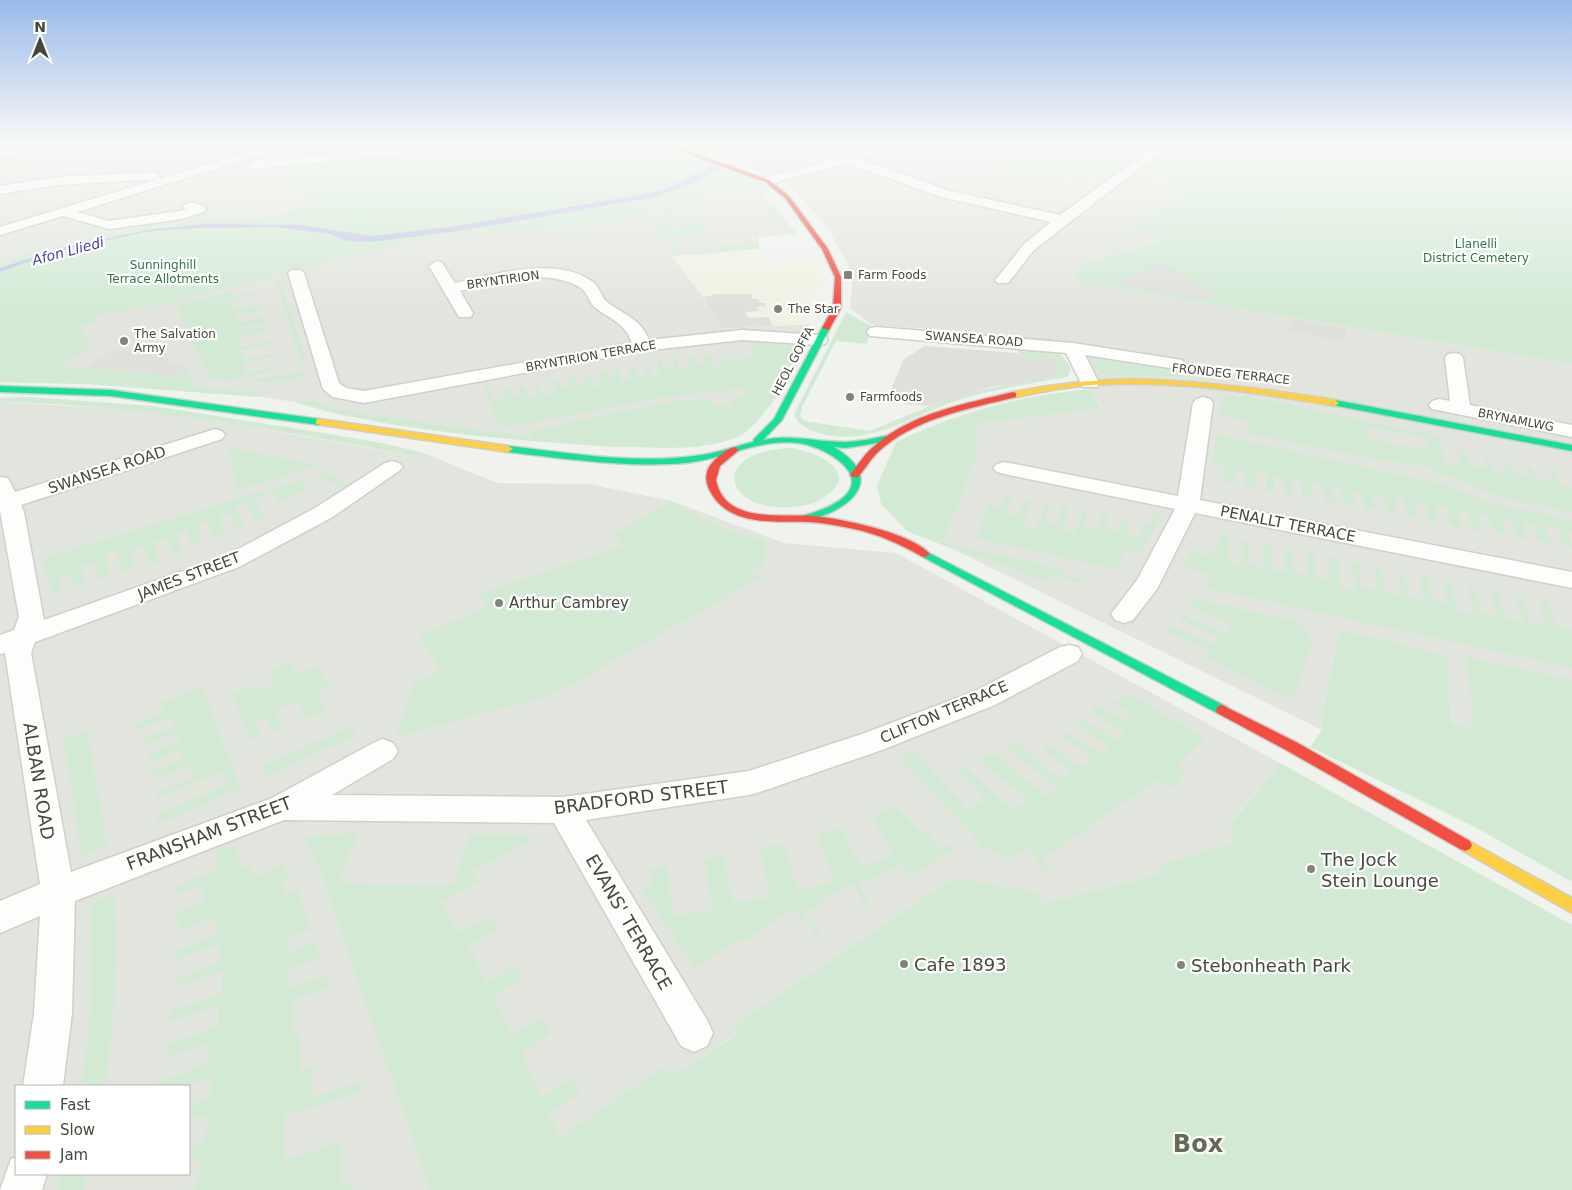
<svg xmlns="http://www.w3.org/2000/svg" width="1572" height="1190" viewBox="0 0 1572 1190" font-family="'DejaVu Sans',sans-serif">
<rect width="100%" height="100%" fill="#f0f2ee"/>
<!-- residential -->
<g fill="#e2e5dd" fill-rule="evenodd">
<path d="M0,144h654l73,26 36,15 5,9 -6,1 32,39 -42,4 7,11 -87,7 31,41 19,32 88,-5 -16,47 -33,46 -16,15 -9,5 -38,10h-87l-64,-5 -78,-7 -84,-12 -53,-10 -37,-11 -35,-5 -171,-13 -89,-2z"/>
<path d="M921,144l15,17 121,15 54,2 10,-8 77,15 -68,44 38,8 -94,44 498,83v452l-98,-89 -23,-3 -3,-67 -62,-18 -47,-8 -18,90 1,9 -367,-180 -10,-10 31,-82 2,-34 123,-17 -33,-56 -124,-21 -72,-5 -22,-17 3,-34 -24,-44 -33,-39 -16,-11z"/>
<path d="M1168,144h38l54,19 -48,5 -50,-19z"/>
<path d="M0,402l126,7 105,14 186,34 7,-4 73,30 91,1 84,17 112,42 112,10 384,210 -51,61 6,18 -75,23 3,8 -121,30 -103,-16 -206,139 4,7 -66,45 -143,112h-528zM16,1086h173v88h-173z"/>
</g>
<!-- commercial -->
<path fill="#eef3e3" d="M759,249l12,15 45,-2 8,22 -6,9h-3l-9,23 4,8 -88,5 -20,-33 -30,-40z"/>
<!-- education -->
<path fill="#e9efe2" d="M922,144h235l-46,34 -54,-2 -121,-15z"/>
<!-- green -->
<g fill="#d2ead4" fill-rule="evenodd">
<path d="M82,144h131l-213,27v-16z"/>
<path d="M297,144l9,1v10l-60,5z"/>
<path d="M531,144h118l117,40 -33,3 -53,16 -19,2 -23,11 -45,10 -143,9 -69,13 -210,55 -77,12 3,7 -17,4 10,20 -29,20 109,9 19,-5 3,17 72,6 -4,4 -171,-13 -89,-2v-116l31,-14 125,-29 102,-3 61,-16 -44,-26 17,-12z"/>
<path d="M681,144h61l-19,13z"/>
<path d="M756,144h17c-9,12 -27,21 -41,16z"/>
<path d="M844,144h38l-45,12 -10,-3h12z"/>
<path d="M922,144h18l9,10 37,-2 -2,-3 20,-3 7,6 27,-1 22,6 27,-6 -3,-3 58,7 -31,23 -54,-2 -121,-15z"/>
<path d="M1206,144h366v220l-499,-83 9,-16 71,-21 15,-7 -38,-8 68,-44 -66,-13 30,-23 50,19 47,-6z"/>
<path d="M774,205l22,28 -11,1 -4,-5 3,-1 -20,-22z"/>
<path d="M668,208h10l-13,18 19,1 8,-4 2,-5 13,15 -32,4 -3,3 9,9 -2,1 4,4 -8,2 -2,-3 3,-2 -9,-14 -15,-13z"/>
<path d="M753,237h3l4,11 -64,7 -2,-2 16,-3 -1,-2 47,-7z"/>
<path d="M280,279l27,85 -5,1 -26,-85z"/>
<path d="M232,290l2,6 20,-3 1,2 -23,5 2,10 28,-5 1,5 -29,5 2,8 29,-6 1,5 -29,6 1,3 29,-5 1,5 -30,6 2,10 30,-6 1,3 -30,6 2,10 31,-6 1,3 -31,6 1,10 32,-6 1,3 -51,10 -17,-1 -33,-73z"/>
<path d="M846,312l25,14 -4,18 -31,-3 -34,66 -2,9 4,5 66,10 81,-34 72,-16 27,-3 5,-20 -19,1 -17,-3 -2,-9c24,2 44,-3 54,23l-4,7c-35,6 -70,12 -105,22 -50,15 -95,52 -149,32 -8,-3 -17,-9 -19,-17z"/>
<path d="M750,342c13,0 39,-3 48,8 9,13 -40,72 -51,81 -6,5 -14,8 -21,10 -30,9 -63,7 -94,6 -44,-1 -88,-5 -132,-9 -69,-7 -139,-16 -205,-36l7,-3 45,12 184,26 3,-6c35,-8 151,-38 179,-30l2,5 16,-1v-7l16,-2 -3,-7 -80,8 -155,30 -12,-2 -12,-38 3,-3 6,17 10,-3 -3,-9 9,-1 3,8 8,-1 -3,-8 6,-1 5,12 10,-2 -4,-12 3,-1 5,13 13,-3 -5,-12 7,-1 4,8 8,-1 -3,-9 8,-1 3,9 8,-2 -3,-8 7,-2 4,13 8,-1 -4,-13 9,-2 1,5 7,-1 -1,-5 5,-1 2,12 11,-1 -3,-13 6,-1 3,11 9,-1 -3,-12 5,-1 2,13 9,-1 -3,-13 5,-1 2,7 10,-1 -1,-7h4l2,9 11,-1 -2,-10 9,-1 2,9 6,-1 -2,-9 7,-1 4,13h8l-3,-8 15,-2 -1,-4 4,-1 2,6 16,-2z"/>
<path d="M1099,360l76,5 75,12 -11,3 -71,-4 -61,-1 -17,-8v-4z"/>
<path d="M303,371l3,2c-5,11 -47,10 -58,8z"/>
<path d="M1090,389l11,19 -123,16 -2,34 -31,82 10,10 -48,-19 -26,-27 -4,-18 19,-44c66,-31 122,-46 194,-53z"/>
<path d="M1224,394l32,4 184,39 4,25 16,3 -2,-15 8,2 7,14 14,2 -5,-10 6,1 7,12 13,2 -5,-11 7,1 5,10 15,3 -5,-10 7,1 5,11 17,3 -6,-13 6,1 6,16 12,2v25l-70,-14 -47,-20 -18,-4 -1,-6 -76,-11 -114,-24 3,-12 -31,-7zM1368,427l59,11 1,13 -59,-12z"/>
<path d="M29,397l124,9 165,26 63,11 43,10 -7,4c-138,-27 -276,-52 -417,-55v-4z"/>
<path d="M1216,434l235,52 37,17 84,17v11h-3l3,17 -8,-1 -7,-19 -12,-3 6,18 -12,-2 -6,-17 -10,-2 5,17 -11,-2 -5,-17 -10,-2 4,17 -12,-3 -5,-16 -10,-2 4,17 -11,-2 -4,-17 -10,-2 4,17 -11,-2 -4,-18 -11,-1 3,16 -11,-2 -3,-16 -10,-2 2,16 -10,-2 -3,-16 -9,-2 2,17 -10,-2 -2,-17 -12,-2 2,16 -11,-2 -2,-16 -9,-2 1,16 -10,-2 -2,-15 -9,-2 1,16 -10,-2 -1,-17 -11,-2 1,16 -11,-2v-15l-9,-2v16l-10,-3v-15l-9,-1v16l-8,-2v-16l-10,-2 -1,15 -11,-2 1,-15 -9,-2 -1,16 -12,-2 1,-16 -11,-2z"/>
<path d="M229,448l91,17 -84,26z"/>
<path d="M792,448c28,5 72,26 29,51 -9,6 -20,7 -30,8 -67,5 -84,-56 1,-59z"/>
<path d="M328,471l16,13 -3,2 -24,-11 -18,7 10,5 -29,17 -7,-13 -19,7 10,18 -9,4 -9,-17 -10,3 8,19 -8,4 -8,-16 -9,4 7,15 -12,6 -6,-17 -12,4 7,17 -11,3 -5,-15 -11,3 7,19 -10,4 -6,-18 -13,4 6,19 -12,3 -5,-18 -12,4 4,19 -13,4 -5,-23 -12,4 5,22 -12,4 -4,-18 -12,3 3,18 -11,4 -3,-13 -12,3 2,14 -10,3 -8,-36 282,-86z"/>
<path d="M1006,495l5,1 -5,18 12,3 7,-18 5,1 -7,26 13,3 9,-26 5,1 -5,19 12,2 5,-19 6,1 -4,24 12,2 6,-23 5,1 -3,16 15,3 3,-16 6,2 -2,13 13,2 3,-12 7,1 -2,15 12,2 1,-7 4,1 1,-8 7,1 1,-14 10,5 -22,37 -17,-3 -4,21 -144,-32 12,-33 13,3z"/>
<path d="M672,501c29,19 61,34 95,39l-3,24 -17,7 13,7 -187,106 -35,15 -142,38 18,-54 26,-12 -20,-35 67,-30 -8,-12 145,-49 -10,-11z"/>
<path d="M1221,535l8,2 -1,26 14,3 1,-26 6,1v23l13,3 1,-23 8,1v24l14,3v-24l7,2 1,22 14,3v-23l7,2 2,23 14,3 -2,-23 10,2 2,28 15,3 -3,-28 7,2 3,24 15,3 -3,-24 8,1 3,25 16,3 -3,-25 6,2 4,23 15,4 -3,-24 8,1 5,24 15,3 -5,-23 8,1 6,29 17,4 -6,-29 7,2 6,25 16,4 -7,-27 9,2 7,26 17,4 -7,-26 6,1 8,25 16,4 -7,-26 9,2 9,25 15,3v38l-364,-80 2,-15 -27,-6 8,-16 20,6z"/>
<path d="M958,546l106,23 -2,4 21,7 -3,3 -27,-8 -6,7 -90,-33z"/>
<path d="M1194,599l104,22 14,18 -13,45 -8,16 -86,-43 4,-6 -42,-19 5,-6 41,18 5,-7 -39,-18 4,-4 43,18 6,-9 -43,-18z"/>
<path d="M1339,631l47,8 62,18 3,67 23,3 -8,-70 106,23v202l-97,-55 -165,-80 12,-17 -1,-9z"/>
<path d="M290,663l6,12 21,-9 13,20 -13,6 9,18 -20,9 -9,-18 -21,9 7,17 -9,5 -7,-15 -12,4 6,15 -10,5 -19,-47 21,-9 3,6 19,-7 -5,-13z"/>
<path d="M202,687l38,101 -81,36 -2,-9 70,-31 -5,-13 -66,27 -1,-5 37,-15 -3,-12 -35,13 -2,-8 30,-12 -2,-9 -30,12 -2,-8 32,-13 -2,-9 -34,13 -1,-7 31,-12 -2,-9 -36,13 -1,-6 29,-11 -3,-11z"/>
<path d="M1128,693l77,45 -28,28 9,7 -15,16 -14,-9 -115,79 9,11 -7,1 -15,-25 -20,14 -30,-15 -2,-5 -78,-83 15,-6 55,59 16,-10 -29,-31 8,-4 48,45 16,-9 -50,-43 15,-6 52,44 15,-7 -54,-42 9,-5 45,37 12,-8 -30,-22 7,-5 31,23 13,-8 -32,-23 5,-4 35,22 9,-7 -34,-23 7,-5 33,21 9,-7 -36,-23 8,-6 27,17 8,-7 -19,-11z"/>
<path d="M352,726l5,9 -92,42 -4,-11z"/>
<path d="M87,730l20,115 -26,11 -17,-117z"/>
<path d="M1280,763l292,162v265h-1142l-115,-334 -11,-18 55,-6 -19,43 4,9 100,2 10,-5 15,-47 60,1 4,5 -60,31 5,11 -37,19 17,32 33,-17 7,14 -29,15 17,37 30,-17 7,14 -30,17 18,39 31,-18 9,17 -30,19 20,44 32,-20 8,16 -32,20 11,24 104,-70 7,10 66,-43 -4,-8 206,-139 18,-8 80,13 6,11 120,-30 -4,-8 76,-23 -6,-17z"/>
<path d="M896,807l27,27 13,-8 1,2 -9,6 14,15 9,-5 5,4 -45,28 -9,-12 -44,21 12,19 -5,3 -13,-24 -50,31 20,21 -3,3 -26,-29 -49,33 -3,-3 -47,29 -53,-81 10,-2 -1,-16 17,-3 6,49 39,-5 -7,-51 19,-3 9,47 37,-6 -11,-49 24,-4 15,46 36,-9 -17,-46 24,-8 21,41 31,-13 -21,-38z"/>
<path d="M236,846l5,22 10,-4 3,13 28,-12 9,13 -10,4 4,12 12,-5 14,40 -25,10 1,14 28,-11 5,16 -32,12 2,19 35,-14 4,13 -36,12 1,34 6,-1v37l12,-4 1,31 46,-15 4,10 -79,24v44l57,-17 1,43 12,-3 -1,7h-164l7,-2 5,-29 -12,3v-16l16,-5 3,-26 -19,5v-15l21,-7 2,-21 -28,9h-25l1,-5 48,-17 1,-21 -43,15 1,-14 51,-18v-20l-48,16 1,-11 51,-18v-22l-46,16v-8l44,-16 1,-19 -46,16v-9l41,-15 -1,-18 -37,13 -1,-19 27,-10 -2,-17 -24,9 -1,-8 41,-18 -4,-19z"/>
<path d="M115,894c2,63 1,129 -11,192h-22l8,-76 1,-106z"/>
<path d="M61,1174h26l-4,16h-26z"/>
</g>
<!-- parking -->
<g fill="#dfe0dc">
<path d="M780,144h64l-5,9 -11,-1 -12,4 5,2 -20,5 -4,4 -33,7 -21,-9 19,-6z"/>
<path d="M1161,263l18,8 37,24 -7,5 -98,-17 39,-14 -2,-4z"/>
<path d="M717,294h35v5h6l2,4h5l1,3 -9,1 1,4 -12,1 2,6 21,-1 3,9 -50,3 -19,-32z"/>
<path d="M1292,319l54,10 -1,12 -56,-10z"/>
<path d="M925,346l92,7 2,3 17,3 19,-1 4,12 -9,8 -59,9 -63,19 -23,-2 3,-9 -18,-3 14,-33z"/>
<path d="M113,349l53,4 2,6 3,3 13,1 5,7 -19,5 -83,-7z"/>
</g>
<!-- water -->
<path fill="#c5c4ea" d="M712,165l9,3 -31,17 -36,12 -189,33 -93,12 -25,-1 -17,-7 -55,-7 -79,1 -53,4 -90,21 -53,19v-4l61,-20 91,-19 58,-5 90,1 72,11 84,-10 195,-33 17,-5z"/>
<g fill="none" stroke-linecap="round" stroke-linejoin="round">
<defs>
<g id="street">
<path d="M46,144h30l-6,3 -70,11v-8z"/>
<path d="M273,144h18l-2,2 -212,66 32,9 71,-10 6,-2 -3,-3 7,-4 14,4 2,3 -2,3 -22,7 -73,10 -46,-13 -63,19v-8z"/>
<path d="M443,144h44l-6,3 -229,22 -6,-4 6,-4z"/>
<path d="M889,144h19l-2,2 -46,13 90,32 110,24 98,-71h13l-137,106 -26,33h-10l-3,-3 3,-3 26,-33 27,-22 -110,-25 -94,-34 -80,22 -6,-4 2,-3z"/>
<path d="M154,172l6,4 -2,3 -101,6 -57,9v-8l57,-9z"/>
<path d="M437,261l5,2 13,20c38,-9 105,-28 139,0 6,5 7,14 13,19 17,13 33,16 42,38l93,-10 77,5 6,1 3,4 -3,4 -6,1 -77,-5 -100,11 -278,52 -31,-6 -10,-8 -35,-116 3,-3h10l3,3 35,110 7,5 18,3 268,-48c-7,-20 -20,-23 -35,-34 -8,-5 -9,-16 -16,-21 -35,-22 -85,-5 -121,3l13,22 -2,4h-12l-30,-51z"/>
<path d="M876,327l197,16 103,16 6,1 3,4 -3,4 -6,1 -91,-14 14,28 -2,4h-14l-17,-34 -196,-17 -3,-4 3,-4z"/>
<path d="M1454,353l6,1 3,4 7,47 102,20v12l-140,-28 -3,-4 3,-4 7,-2 11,2 -5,-43 3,-4z"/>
<path d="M1203,397l7,2 3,4 -13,97 372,72v16l-377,-75 -38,76 -24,31 -9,3 -9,-3 -4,-6 26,-34 38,-71 -171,-35 -7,-2 -4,-4 4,-4 7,-2 174,34 15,-93 3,-4z"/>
<path d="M215,429l7,2 3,4 -3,4 -201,66 3,7 20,108 179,-63 92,-49 70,-45 7,-2 7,2 4,4 -4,4 -68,47 -92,49 -204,75 -4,11 40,219 201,-74 101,-55 10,-4 10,4 5,8 -5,8 -61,36 231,2 186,-26 113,-37 113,-43 85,-44 9,-2 9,2 4,7 -4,7 -83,44 -113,45 -122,42 -11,3 -163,25 121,200 6,13 -6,13 -13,6 -13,-6 -127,-223 -270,-3 -209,81 -3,112 -9,73h-40l11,-73 6,-97 -40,17v-32l40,-17 -35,-231 -5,1v-19l14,-5 5,-13 -19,-106v-34l8,1 7,14z"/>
<path d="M16,1157v17h31l-5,16h-42l11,-31z"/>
</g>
<g id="fast">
<path d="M823,326l7,2 -48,92 -19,20c28,-6 53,2 81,2 15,0 31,-4 46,-7l5,3 -5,3 -44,7 -12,-1c55,33 14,64 -28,74l-5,-3 1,-2c15,-4 30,-9 42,-19 28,-26 -25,-52 -46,-54 -37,-5 -74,16 -112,20 -59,5 -119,-4 -178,-11l-5,-3 5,-3c61,7 125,18 186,10 20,-2 39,-9 59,-14l1,-3 20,-20z"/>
<path d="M0,386l111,4 208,29 4,3 -4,3 -208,-29 -111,-4z"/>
<path d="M1335,400l237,45v6l-240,-46v-4z"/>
<path d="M925,551l302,156 1,3 -1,3h-10l-296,-157 -1,-2z"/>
</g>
<g id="slow">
<path d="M1133,379c68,2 135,10 202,21l4,3 -4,3c-80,-14 -161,-26 -243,-21 -27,2 -53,7 -79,13l-4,-3 4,-3c40,-8 79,-12 120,-13z"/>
<path d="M319,419l189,27 5,3 -5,3 -192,-28v-4z"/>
<path d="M1465,839l107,59v15l-112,-64 -2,-4 2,-4z"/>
</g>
<g id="jam">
<path d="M661,144h8l100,36 20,16 39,53 13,28v31l-12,22 -7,-2 11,-20 2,-31 -13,-28 -37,-51 -20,-16z"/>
<path d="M1013,392l3,1v4c-48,12 -102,21 -139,56 -7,7 -12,16 -19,24h-6l-2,-2c7,-9 13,-19 22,-27 38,-35 92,-44 141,-56z"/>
<path d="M734,447l5,3 -19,16 -4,14c9,45 65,33 99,36 27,3 97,17 115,38l-5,3 -4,-1c-21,-12 -43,-22 -67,-27 -14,-3 -30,-6 -45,-7 -35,-1 -80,5 -99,-31 -4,-7 -5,-14 -2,-22 5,-9 16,-19 26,-22z"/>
<path d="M1222,705l74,37 174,99 2,4 -2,4 -5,2 -5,-2 -174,-99 -69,-37 -1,-3 1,-3z"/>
</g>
</defs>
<!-- street casing -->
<use href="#street" stroke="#ced0cb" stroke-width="3"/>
<!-- fast casing -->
<use href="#fast" stroke="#ccd0c6" stroke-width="3"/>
<!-- slow casing -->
<use href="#slow" stroke="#ccd0c6" stroke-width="3"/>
<!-- jam casing -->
<use href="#jam" stroke="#ccd0c6" stroke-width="3"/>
<!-- street -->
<use href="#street" fill="#fdfdfc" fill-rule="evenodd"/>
<!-- fast -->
<use href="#fast" fill="#16e098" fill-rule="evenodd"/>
<!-- slow -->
<use href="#slow" fill="#ffcf43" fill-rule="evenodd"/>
<!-- jam -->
<use href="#jam" fill="#f24e42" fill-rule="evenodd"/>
</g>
<!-- sky -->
<linearGradient id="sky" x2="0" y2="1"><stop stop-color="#9abae9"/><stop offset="0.46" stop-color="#f8f9f7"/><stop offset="1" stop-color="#f8f9f7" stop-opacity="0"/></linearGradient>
<rect width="1572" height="311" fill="url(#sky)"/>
<!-- markers -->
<g fill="#818479" stroke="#fff" stroke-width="2">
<rect x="843" y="270" width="10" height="10" rx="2.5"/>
<circle cx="778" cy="309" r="5"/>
<circle cx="124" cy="341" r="5"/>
<circle cx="850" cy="397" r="5"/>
<circle cx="499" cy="603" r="5"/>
<circle cx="1311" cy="869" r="5"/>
<circle cx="904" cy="964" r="5"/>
<circle cx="1181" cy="965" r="5"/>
</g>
<g text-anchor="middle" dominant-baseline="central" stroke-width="4.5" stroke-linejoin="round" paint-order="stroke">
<!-- far-park labels -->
<g font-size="12" fill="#337445" stroke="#fff">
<text x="1476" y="244">Llanelli<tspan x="1476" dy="14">District Cemetery</tspan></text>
<text x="163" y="265">Sunninghill<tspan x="163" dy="14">Terrace Allotments</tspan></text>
</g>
<!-- far-poi labels -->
<g font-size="12" fill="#45483a" stroke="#fff" text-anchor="start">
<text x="858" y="275">Farm Foods</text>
<text x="788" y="309">The Star</text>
<text x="134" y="334">The Salvation<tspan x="134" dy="14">Army</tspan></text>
<text x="860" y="397">Farmfoods</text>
</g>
<!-- far-street labels -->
<g font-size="12" fill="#45483a" stroke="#fff">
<text transform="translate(503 280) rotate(-8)">BRYNTIRION</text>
<text transform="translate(974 339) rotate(4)">SWANSEA ROAD</text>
<text transform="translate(591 356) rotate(-10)">BRYNTIRION TERRACE</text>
<text transform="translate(793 361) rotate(-62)">HEOL GOFFA</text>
<text transform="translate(1231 374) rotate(6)">FRONDEG TERRACE</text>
<text transform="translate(1516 420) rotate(11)">BRYNAMLWG</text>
</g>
<!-- far-water labels -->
<g font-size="14" font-style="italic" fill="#463ea9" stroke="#fff">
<text transform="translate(68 251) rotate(-15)">Afon Lliedi</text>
</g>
<!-- street labels -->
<g font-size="15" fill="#45483a" stroke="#fff">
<text transform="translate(107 470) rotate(-18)">SWANSEA ROAD</text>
<text transform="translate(1288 524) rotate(11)">PENALLT TERRACE</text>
<text transform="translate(189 576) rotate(-21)">JAMES STREET</text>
<text transform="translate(944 712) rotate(-23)">CLIFTON TERRACE</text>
</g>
<!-- poi labels -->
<g font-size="15" fill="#45483a" stroke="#fff" text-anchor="start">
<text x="509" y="603">Arthur Cambrey</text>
</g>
<!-- near-street labels -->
<g font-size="18" fill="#45483a" stroke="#fff">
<text transform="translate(39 781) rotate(81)">ALBAN ROAD</text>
<text transform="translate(641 797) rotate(-7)">BRADFORD STREET</text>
<text transform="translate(209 833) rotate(-21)">FRANSHAM STREET</text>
<text transform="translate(629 922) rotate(60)">EVANS' TERRACE</text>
</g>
<!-- near-poi labels -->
<g font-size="18" fill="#45483a" stroke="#fff" text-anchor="start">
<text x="1321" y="859">The Jock<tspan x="1321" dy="21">Stein Lounge</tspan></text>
<text x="914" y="964">Cafe 1893</text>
<text x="1191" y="965">Stebonheath Park</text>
</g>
<!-- near-district labels -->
<g font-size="24" font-weight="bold" fill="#646a53" stroke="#fff">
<text x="1198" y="1144">Box</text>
</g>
</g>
<!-- legend -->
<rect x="15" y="1085" width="175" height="90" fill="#ffffff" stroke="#b5b6b0"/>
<rect x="25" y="1101" width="25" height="8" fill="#16e098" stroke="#b5b6b0"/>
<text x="60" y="1110" font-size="15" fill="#45483a">Fast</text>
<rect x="25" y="1126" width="25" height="8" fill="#ffcf43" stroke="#b5b6b0"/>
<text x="60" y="1135" font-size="15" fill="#45483a">Slow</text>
<rect x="25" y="1151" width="25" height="8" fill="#f24e42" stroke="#b5b6b0"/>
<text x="60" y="1160" font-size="15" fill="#45483a">Jam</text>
<!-- north arrow -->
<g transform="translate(40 40)" stroke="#ffffff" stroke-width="4" paint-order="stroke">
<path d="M0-4L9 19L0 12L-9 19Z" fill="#45483a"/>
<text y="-8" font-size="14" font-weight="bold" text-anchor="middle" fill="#45483a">N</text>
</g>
</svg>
